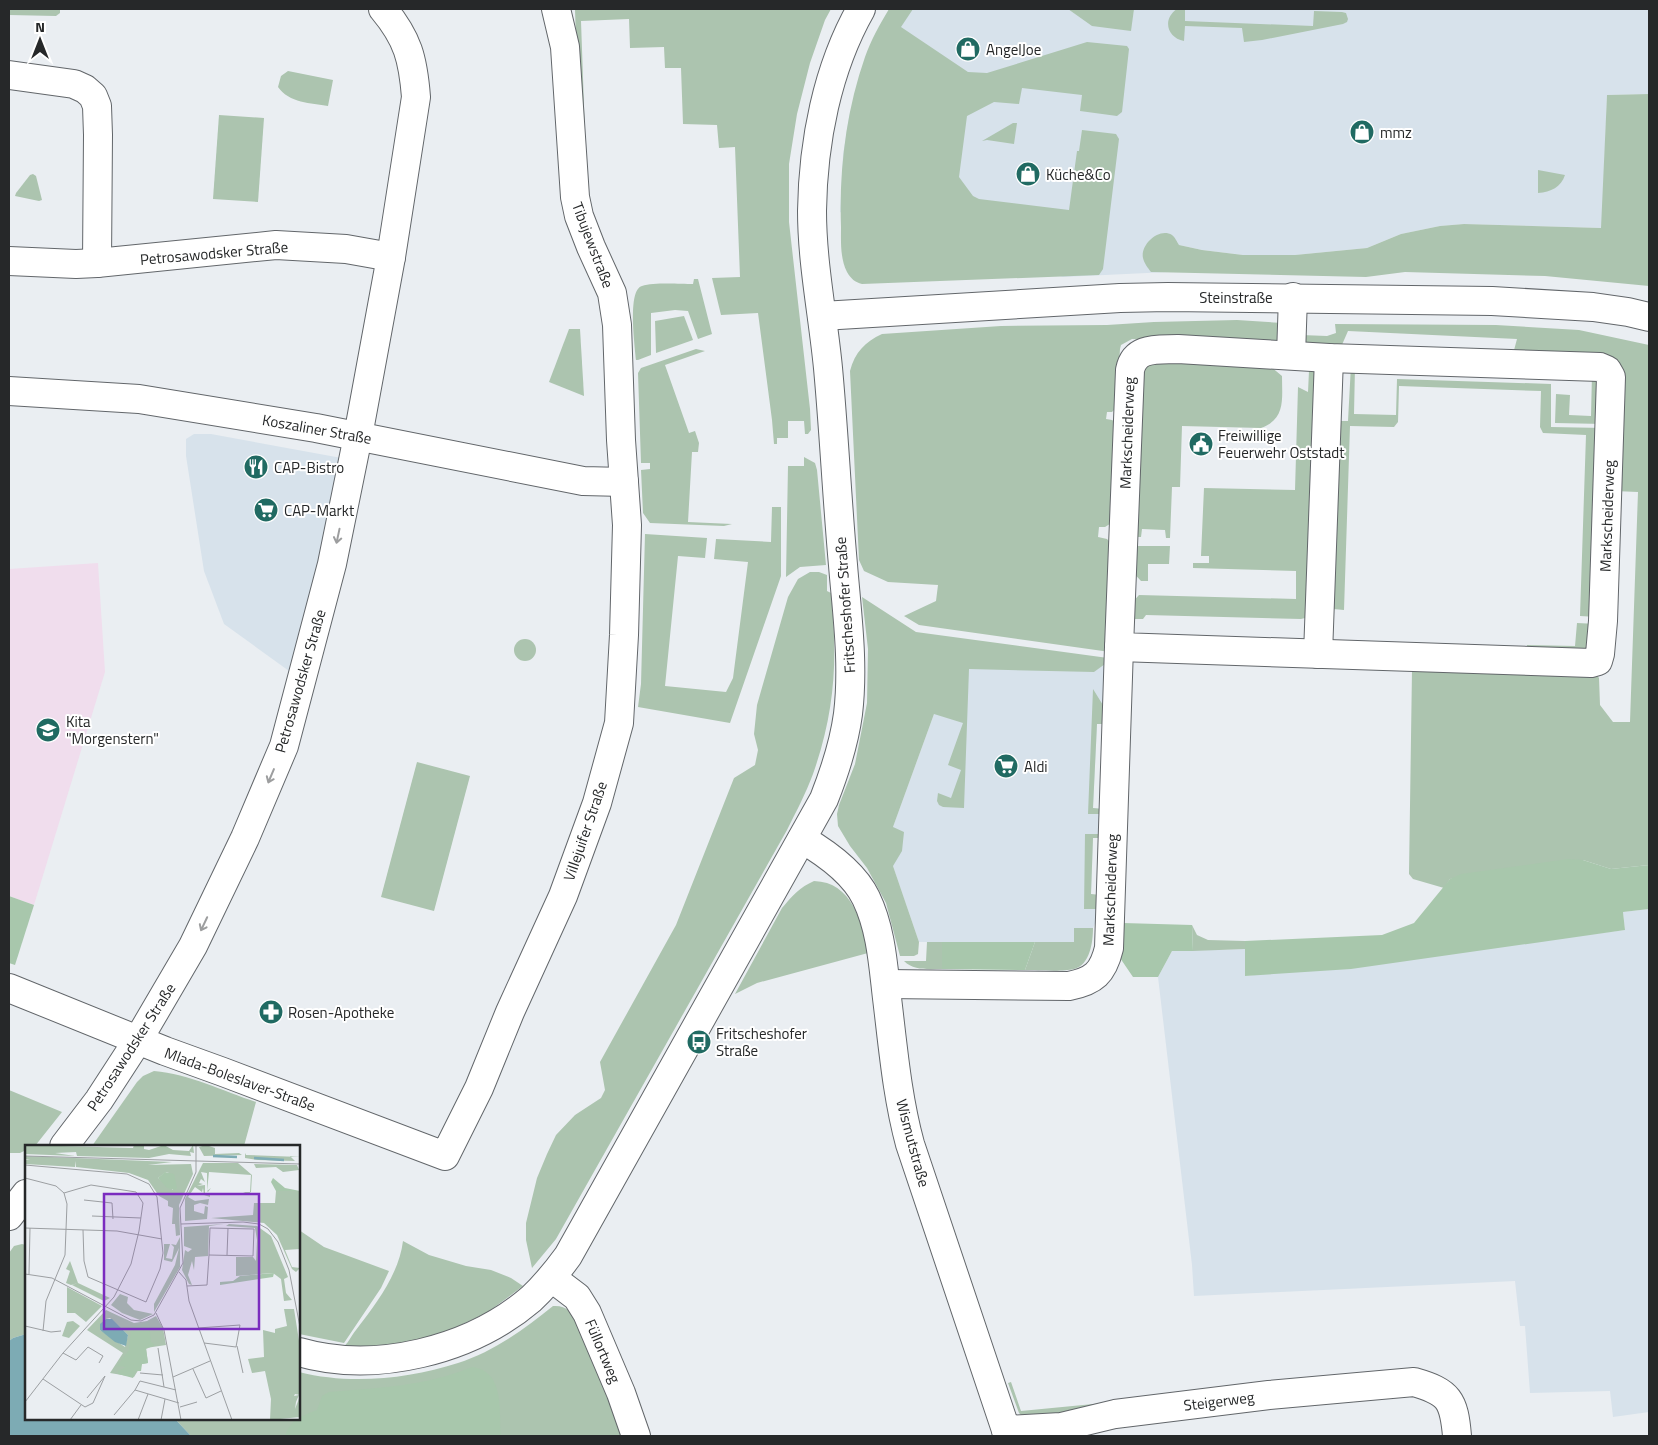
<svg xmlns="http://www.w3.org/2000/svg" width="1658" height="1445" viewBox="0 0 1658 1445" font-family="'Titillium Web',sans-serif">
<rect width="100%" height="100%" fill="#eaeef2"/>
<!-- built -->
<g fill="#d7e2eb">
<path d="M894,9h755v85l-42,1 -5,133 -138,-4 -24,2 -39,8 -34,14 -72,7h-52l-41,-5 -23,-5 -11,27 -105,5 -223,-65 3,-57 6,-38 10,-32z"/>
<path d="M194,434h17l136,25 -51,217 -72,-52 -20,-53 -18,-115v-17z"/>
<path d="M1108,661l-2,49 -9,14 -4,84 10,1v25l-10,4 -2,56 10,15 -8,19h-19v14h-155l-33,-96 48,-132 22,-52z"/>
<path d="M1649,909v503l-36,5 -3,-26 -80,2 -5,-67h-5l-5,-45 -321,15 -2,-31 -34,-288 14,-26 73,-2 1,27 379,-46 -2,-18z"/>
</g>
<!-- education -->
<path fill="#f0dded" d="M98,563l7,109 -71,233 -25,-9v-327z"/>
<!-- green -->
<g fill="#acc4af">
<path d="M9,9h51v4l-4,3 -47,-1z"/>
<path d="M575,9h256l-6,11 -15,43 -13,51 -8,50v58l21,187 1,21 -3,4h-3l-1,-13h-16v17h-11v6h-3l-2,-24 -14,-107 -37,2 -9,-37 28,-1 -5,-130 -16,1 -2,-23 -34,-1 -2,-56h-16l-1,-21 -34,1 -1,-29 -48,2 7,199 -7,-23z"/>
<path d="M889,9h24l-12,18 67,45 19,1 100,-31 40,4 2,3 -7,63 -5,4 -37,-5 2,-16 -60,-7 -3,16 -25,-2 -27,14 -8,61 14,19 6,3 90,11 8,-59h2l3,-21 34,4 3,5 -16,130 -4,6 -237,9c-7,-2 -11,-5 -15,-12 -7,-14 -6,-30 -6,-45 -2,-57 5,-116 24,-170 6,-17 15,-33 24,-48z"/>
<path d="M1068,9h66l-3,22 -39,-5z"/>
<path d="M1177,9h8v12l128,5 1,-15 28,1 4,1 2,6 -1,3 -4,2 -81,16 -18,2 -2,-14 -57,-2 -1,15c-17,-3 -22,-22 -7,-32z"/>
<path d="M288,71l45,9 -5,26c-17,-3 -39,-3 -50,-19l3,-11z"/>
<path d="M1649,94v192l-104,-10 -140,-4 -39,5 -215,-5c-3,-4 -7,-9 -8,-14 -3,-13 16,-31 29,-23 3,2 5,7 7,10l23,5 41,5h52l72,-7 34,-14 39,-8 24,-2 137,4 6,-133z"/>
<path d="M219,115l45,3 -6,84 -45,-3z"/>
<path d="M1013,123h4l-3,21 -27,-4 -5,1z"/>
<path d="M1538,170l27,5c-4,12 -14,17 -27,18z"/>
<path d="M33,174l3,2 6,24 -3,1 -24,-5 1,-3 14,-18z"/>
<path d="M694,279h4l14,55 -14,5 -10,-28 -13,-1 -24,3v42l-13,5h-2c-1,-14 -9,-70 6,-74 12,-4 38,-2 51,-2z"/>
<path d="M684,316l9,24 -37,13 -1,-32z"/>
<path d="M1237,320l45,3 -2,17 -10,6 -138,-7 -11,6 -1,4 -4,59 -4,4h-5l-1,7 6,1 3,2 -2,100 -8,5h-6l-1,10 9,2 5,6 -2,107 -191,-27 -15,-9 32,-15 2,-16 -50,-3 -24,-11 -5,-11 -9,-189c5,-19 15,-29 32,-37l119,-8 106,-1 47,-3z"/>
<path d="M1335,324l161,1 83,5 70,15v520l-38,4 -28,-9 -133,19 -6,9 -31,-9 -4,-5 3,-204h181l6,8 1,27 13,17h17l8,-230 -24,-1 2,-113 -1,-20 -102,-4 4,-15 -169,-8 -7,16 -37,-4 -3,-8 26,1 9,-3z"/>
<path d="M569,329h11l4,67 -35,-14z"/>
<path d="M696,349l9,2 -40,14 24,68 6,-2 4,12 -1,9h-6l-4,70 44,2 -8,2 -74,-3 -7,-10 -2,-43 9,-1v-6h-9l-3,-90 3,-5z"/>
<path d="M1152,361l113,1 17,14c0,23 4,43 -21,52l-79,-2 -2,61h-8l-2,51h-4l-1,-8 -23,-1 -1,8h-11l7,-160z"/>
<path d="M1316,364l-8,249 -3,5 -4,1 -155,-4 -3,4h-16l1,-12 11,-12 157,4v-28l-103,-3v-5h16v-7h-8l3,-68 91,2 3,-103 10,5 1,-21z"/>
<path d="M1351,365l4,2 -1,47 42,1 1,-36 154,5v43l53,1 -7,189 -17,-1 6,-181 -43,-2 -3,-6 1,-36 -142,-5 -1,36 -4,5 -44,-1 -6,184 -11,-1 8,-188h7z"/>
<path d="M1592,374l8,3 4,47 -49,-1 1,-29 14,1 -1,20 22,1z"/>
<path d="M804,457l11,6 2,7 9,95 -26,2 -14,10 2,-111h16z"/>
<path d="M772,507h9v69l-51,147 -92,-16 3,-23 4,-150 62,4 -2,20 -27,-2 -13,130 61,6 7,-14 15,-116 -34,-3 2,-20 55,3z"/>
<path d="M1130,546h40l-1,18h-21v17h-7l-12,-13z"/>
<path d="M810,572h9l8,3v16l4,2c7,66 4,118 -18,181 -7,19 -17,38 -26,56l-231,409 -24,29 -6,-28v-17l11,-45 10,-24 9,-19 19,-20 26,-17 4,-8 -5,-28 76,-137 58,-147 21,-13 3,-15 -4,-16 3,-29 31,-108 10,-18z"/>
<path d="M862,597l54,35 192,26 -3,6 -11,8 -125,-3 -5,139 -21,-1 -4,-2 -2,-4 1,-8 13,5 10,-28 -13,-5 15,-42 -29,-9 -41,113 11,5 -2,19 -9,15 26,76 -1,12 -4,2h-14l-14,-53 -19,-35 -17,-22 -12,-20 -1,-12 2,-9 16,-41 12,-61 1,-54z"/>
<path d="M1577,623l20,1 -3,28 -67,2v-9l48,1z"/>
<circle cx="525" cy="650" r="11"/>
<path d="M1093,689l13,21v14h-9l-4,84 10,1 -1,5h-14z"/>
<path d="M417,762l53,14 -36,135 -53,-14z"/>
<path d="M1085,834h18v4h-10l-2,56 10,1v14h-17z"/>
<path d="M814,881c38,1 48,41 54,72l-111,30 -22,11 47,-86c10,-12 18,-21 32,-27z"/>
<path d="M1192,925l5,10 11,5 37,1v8l-52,2z"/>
<path d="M1074,928h19c0,14 -3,37 -19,41 -11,3 -37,1 -49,1l10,-28h39z"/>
<path d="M927,942h15v27c-13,0 -28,2 -38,-8h22z"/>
<path d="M154,1071c35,3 69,20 102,31l-12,44h-152l45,-64 6,-6z"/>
<path d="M9,1090l53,22 -27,34h-9v4l-6,3h-11z"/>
<path d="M299,1230l25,17 65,24 -8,17 -37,55 -45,-9z"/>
<path d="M403,1241l26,14 37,11 25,4 20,8 12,8 -35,26 -52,25 -56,13 -38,-2c6,-4 9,-12 14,-18 20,-26 43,-56 47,-89z"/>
<path d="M22,1244l4,1v89l-13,4 -4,3v-88l5,-7z"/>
<path d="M553,1306c13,-1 19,6 26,17l45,113h-433l-16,-17h124v-47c51,13 109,7 159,-9 35,-11 67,-34 95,-57z"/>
<path d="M1011,1382l10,29 93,-9 -21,8 -70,7 -4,-4 -11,-30z"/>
</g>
<!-- forest -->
<g fill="#a8c7ac">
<path d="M1568,859l15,1 28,9 38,-4v44l-26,3 2,18 -274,39 -106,7v-35l137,-6 32,-12 36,-44 11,-5z"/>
<path d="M9,896l25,9 -19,60 -6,-2z"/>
<path d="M1123,923l69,2 1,26h-21l-14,26h-25l-15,-22z"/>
<path d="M942,942h93l-10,28 -83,-1z"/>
<path d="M472,1367c33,4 27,44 29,69h-216c5,-16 17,-20 32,-26l5,-14 7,-4c48,-4 98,-6 143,-25z"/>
</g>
<!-- water -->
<path fill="#7dabb4" d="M26,1334v85h149l16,17h-182v-95l4,-3z"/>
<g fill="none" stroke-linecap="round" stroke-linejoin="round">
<defs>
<g id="minor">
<path d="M9,75l65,9 11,5 8,7 4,10 1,29 -1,128"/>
<path d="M9,261l67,3 21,-1 179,-18 70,4 45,8"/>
<path d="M822,316l298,-18 48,-1 324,4 101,6 35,5 21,5"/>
<path d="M1178,349l151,9 271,9 7,3 4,7 -8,244 -3,33 -2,7 -7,2 -472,-16 11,-277c5,-24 28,-20 48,-21z"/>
<path d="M1291,355l2,-58"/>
<path d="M9,391l130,8 177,29 267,53 41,1"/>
<path d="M1318,654l11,-296"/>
<path d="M802,839c24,14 52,34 64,59 15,31 17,66 21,100 6,49 10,98 23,146l98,292"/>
<path d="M886,984l183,2c25,-5 34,-13 40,-38l10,-301"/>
<path d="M9,988l156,63 58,21 222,84 34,-68 31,-76 53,-116 34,-93 22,-80 5,-88 3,-110 -6,-85 -4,-115 -5,-32 -21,-46 -12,-31 -4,-19 -10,-150 -9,-38"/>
<path d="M64,1146l35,-46 39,-60 55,-94 52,-108 39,-92 48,-182 26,-128 33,-179 25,-160c-3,-38 -8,-58 -33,-88"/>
<path d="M9,1216l17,-22"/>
<path d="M552,1278l25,19 10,16 34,80 15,43"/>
<path d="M299,1352c76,22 171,-1 232,-53 14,-13 26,-28 37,-43l256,-457c11,-28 20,-55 24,-85 6,-50 -1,-100 -5,-149 -6,-66 -9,-132 -15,-197 -5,-52 -16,-105 -16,-157 1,-69 15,-142 49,-202"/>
<path d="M1006,1430l55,-3 54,-13 154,-19 145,-13c35,10 40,18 43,54"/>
</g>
</defs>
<!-- minor casing -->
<use href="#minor" stroke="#62666a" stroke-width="30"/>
<!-- minor -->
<use href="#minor" stroke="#fff" stroke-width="28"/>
</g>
<!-- one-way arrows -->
<defs><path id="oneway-shaft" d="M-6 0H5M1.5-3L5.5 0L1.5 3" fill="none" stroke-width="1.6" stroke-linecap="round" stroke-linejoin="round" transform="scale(1.25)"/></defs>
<g stroke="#9d9e9f">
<use href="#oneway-shaft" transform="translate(338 536) rotate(102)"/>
<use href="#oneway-shaft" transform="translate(271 776) rotate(113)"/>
<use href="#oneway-shaft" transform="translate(204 924) rotate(115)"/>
</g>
<!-- icons -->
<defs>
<symbol id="shop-disc" viewBox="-11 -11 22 22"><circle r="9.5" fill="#206a62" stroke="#fff"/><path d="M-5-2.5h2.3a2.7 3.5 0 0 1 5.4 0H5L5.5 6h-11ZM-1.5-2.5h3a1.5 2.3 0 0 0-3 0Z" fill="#fff"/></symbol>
<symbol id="civic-disc" viewBox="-11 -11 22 22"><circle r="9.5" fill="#206a62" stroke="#fff"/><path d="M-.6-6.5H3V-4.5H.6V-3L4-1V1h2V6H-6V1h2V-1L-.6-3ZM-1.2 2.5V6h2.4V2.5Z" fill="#fff"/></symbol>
<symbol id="restaurant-disc" viewBox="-11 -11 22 22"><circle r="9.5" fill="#206a62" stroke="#fff"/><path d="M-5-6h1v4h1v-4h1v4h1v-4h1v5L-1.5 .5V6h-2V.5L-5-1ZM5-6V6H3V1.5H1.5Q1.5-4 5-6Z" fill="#fff"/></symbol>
<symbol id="supermarket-disc" viewBox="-11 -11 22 22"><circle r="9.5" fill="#206a62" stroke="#fff"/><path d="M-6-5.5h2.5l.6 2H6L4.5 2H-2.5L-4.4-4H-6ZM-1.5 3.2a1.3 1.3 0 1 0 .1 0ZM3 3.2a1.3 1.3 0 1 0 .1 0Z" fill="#fff"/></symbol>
<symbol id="school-disc" viewBox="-11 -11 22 22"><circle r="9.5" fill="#206a62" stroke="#fff"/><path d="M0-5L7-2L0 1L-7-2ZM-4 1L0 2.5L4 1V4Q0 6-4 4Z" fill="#fff"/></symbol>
<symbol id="pharmacy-disc" viewBox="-11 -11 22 22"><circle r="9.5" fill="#206a62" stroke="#fff"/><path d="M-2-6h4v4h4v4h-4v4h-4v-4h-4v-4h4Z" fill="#fff"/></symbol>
<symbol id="bus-disc" viewBox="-11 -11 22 22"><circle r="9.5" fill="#206a62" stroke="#fff"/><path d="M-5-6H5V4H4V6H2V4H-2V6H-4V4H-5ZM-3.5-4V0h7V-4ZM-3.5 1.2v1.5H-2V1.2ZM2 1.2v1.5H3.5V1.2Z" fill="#fff"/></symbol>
</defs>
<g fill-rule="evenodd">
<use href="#shop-disc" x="954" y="35" width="28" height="28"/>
<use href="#shop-disc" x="1348" y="118" width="28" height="28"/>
<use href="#shop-disc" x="1014" y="160" width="28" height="28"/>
<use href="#civic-disc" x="1187" y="430" width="28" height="28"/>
<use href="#restaurant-disc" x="242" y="453" width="28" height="28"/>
<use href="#supermarket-disc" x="252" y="496" width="28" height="28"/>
<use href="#school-disc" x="34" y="716" width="28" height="28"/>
<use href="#supermarket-disc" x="992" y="752" width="28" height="28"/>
<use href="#pharmacy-disc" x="257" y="998" width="28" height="28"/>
<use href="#bus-disc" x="685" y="1028" width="28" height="28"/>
</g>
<g text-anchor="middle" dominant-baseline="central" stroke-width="4" stroke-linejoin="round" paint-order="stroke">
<!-- poi labels -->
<g font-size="15" fill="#262829" stroke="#fff" text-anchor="start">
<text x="986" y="49">AngelJoe</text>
<text x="1380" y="132">mmz</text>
<text x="1046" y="174">Küche&amp;Co</text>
<text x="1218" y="435">Freiwillige<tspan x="1218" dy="17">Feuerwehr Oststadt</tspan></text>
<text x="274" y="467">CAP-Bistro</text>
<text x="284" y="510">CAP-Markt</text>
<text x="66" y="721">Kita<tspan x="66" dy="17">"Morgenstern"</tspan></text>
<text x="1024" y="766">Aldi</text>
<text x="288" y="1012">Rosen-Apotheke</text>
<text x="716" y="1033">Fritscheshofer<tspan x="716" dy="17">Straße</tspan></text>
</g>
<!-- street labels -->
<g font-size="15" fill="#262829" stroke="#fff">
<text transform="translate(593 245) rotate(69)">Tibujewstraße</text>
<text transform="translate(214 253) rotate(-5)">Petrosawodsker Straße</text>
<text x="1236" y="297">Steinstraße</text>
<text transform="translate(317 429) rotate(10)">Koszaliner Straße</text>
<text transform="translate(1127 433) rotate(-88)">Markscheiderweg</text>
<text transform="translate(1607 516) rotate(-88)">Markscheiderweg</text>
<text transform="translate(845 605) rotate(-94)">Fritscheshofer Straße</text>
<text transform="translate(300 681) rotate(-74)">Petrosawodsker Straße</text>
<text transform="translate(585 831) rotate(-71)">Villejuifer Straße</text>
<text transform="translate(1110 890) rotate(-88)">Markscheiderweg</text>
<text transform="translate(131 1047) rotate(-57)">Petrosawodsker Straße</text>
<text transform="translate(240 1079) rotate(20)">Mlada-Boleslaver-Straße</text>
<text transform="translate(913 1143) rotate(75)">Wismutstraße</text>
<text transform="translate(603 1351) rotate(67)">Füllortweg</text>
<text transform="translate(1219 1401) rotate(-7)">Steigerweg</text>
</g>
</g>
<!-- overview -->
<g transform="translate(25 1145)">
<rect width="275" height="275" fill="#eaeef2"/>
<path d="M0,0l108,3 1,-3h10v4l5,1 15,-5 9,5 16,1 4,-6 1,8 -4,-1 1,4 -22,-2 -20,4 -72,-2 -1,-4 -21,1 20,3 -50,-2zM181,0l9,3v6l24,-1 3,2 -38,1 -5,-9zM220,8l1,2 54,2 -10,-1 5,5 -37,-1 -13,-2zM0,11l147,6 -24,3 43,-1 2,10 -14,31 1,30 -4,1 -1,-12h-3l1,-16 -5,-2v-5l-9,-5 -11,-16 -19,-7 5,-9 -5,9 -53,-6v-6l-1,6 -50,-3v-4h5l-5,-1zM141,27l3,1 4,17 -15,-12zM178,18h35l14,12 -1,17 -3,2 -5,-2h7l1,-17 -42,-3 -2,19 4,-3 -3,4 -1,-1v-18l-6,-1 4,10 -4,-3 -2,4 4,1 -6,2 8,-1v9h5v3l-6,-2 -1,-7 -1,4 -7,-5 -7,10 7,4 14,-2 -1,6 -8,-2 -6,2v6l10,3 1,-8 3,1 -1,12 -22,2v-22zM229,19l43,1 2,5 -16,2 -7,-5 -20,1zM251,46h24v58l-15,1 7,17 8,1 -4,4 -4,-3 -15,-34 -13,-12 -53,-5 42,-3 1,-12h21zM199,79l-15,2 -1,30 -13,1 -1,13 -2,-9 -4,14 4,10 -3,-1 -7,-14 3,-20 3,2 4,-3 -8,-3v-19zM204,79l28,2 14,10 17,41 4,17 -4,-17 -4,2 2,14 6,7 -8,1 -3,-22 -8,-6 -37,3v-19h17l3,4 1,-21 -2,-12 -29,-2zM155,92v30l-26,45v-8l21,-39 4,-17 -7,14 -8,-2v-16h6l-4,14 6,1 2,-12 -3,-3 5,1zM45,116l8,22 -7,2 -5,-2 4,-12 -4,-2zM53,138l17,8 15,7 -6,3 -32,-16zM42,142l35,19 -16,16 -11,-9h-8zM95,149l8,3 -1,6 7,7 19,4 -13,6 -18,-7 -11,-8zM259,164h10l6,38v48l-5,-1 -1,2 5,-1 -3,7 -1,7 5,-13v21l-30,3 1,-21 -6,-28 -13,2 -4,-14 16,-2 -1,-27 12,3v-4l12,-3zM81,165l28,13 13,-2 9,-5 7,12 3,17 -20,3 2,15 -6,1 -8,13 -24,-4 13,-20 -36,-23zM85,173l18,17 -3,12 -25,-17 6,-11zM48,176l7,5 -11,12 -7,-2 5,-14z" fill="#acc4af" fill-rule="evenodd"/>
<path d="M140,27l9,2 3,14 -2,2 -8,-2 -9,-10zM248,33l12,10 15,3h-24l-5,-9zM249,128l-1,4 -53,8v-3l13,-1 7,-5zM124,177l2,20 4,3 -9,4 2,14 -6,1 -1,7h-5l-3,7 -15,-4v-3l8,-4 -9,-1 12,-16 2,-23z" fill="#a8c7ac"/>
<path d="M81,174h6l16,16 -2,11 -11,-4 -15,-12v-6z" fill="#7dabb4"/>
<path fill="none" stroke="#7dabb4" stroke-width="2.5" d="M188,11l24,1M229,13l30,2"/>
<path fill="none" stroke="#9c9fa2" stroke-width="1" d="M0,11l275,8M0,20l102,9 22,10 8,13 6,56 -3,16 -14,33 -58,-25 -4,-16 -1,-31M0,33l31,8 8,7 3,11 -2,51 -19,46 -3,30M59,55l28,3 1,16M67,71l49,2M156,79l62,-2 16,2 9,5 10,13 11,28 11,57M0,83l92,3 45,8M185,83l44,1 -1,27 -44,-1zM202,110l1,-27M154,127l7,8 3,21 43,119M0,129l27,4 79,42 10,1 13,-6 29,-52 -3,-55 16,-36v-27M4,129l1,-46M162,141l20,-1 2,-30M131,168l8,17 17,90M0,181l26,6 10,-1M173,183l42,-3 -4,22 -32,-4M212,201l6,27M133,203l6,39M38,208l13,7 12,-13 15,9 -4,7M168,224l13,29 15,-7M115,228l23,2M148,232l37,-16M18,234l42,28 8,-4 12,-27 -18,22M110,245l5,-9 36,9M110,245l44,13M0,257l38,-49 51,-56 17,-33 8,-33 4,-28 -7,-11 -45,-7 -27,8M155,262l17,-5M89,270l21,-25M45,275l11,-15M113,275l10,-26M136,275l4,-21"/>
<path fill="#7b2cbf" fill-opacity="0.15" stroke="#7b2cbf" stroke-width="2.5" d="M79,49h155v135h-155z"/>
<rect width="275" height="275" fill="none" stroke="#262829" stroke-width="2.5"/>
</g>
<!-- border -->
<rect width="1658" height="1445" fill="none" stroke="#262829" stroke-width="20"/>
<!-- north arrow -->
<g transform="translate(40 40)" stroke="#ffffff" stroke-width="4" paint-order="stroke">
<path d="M0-4L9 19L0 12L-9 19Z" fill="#262829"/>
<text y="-8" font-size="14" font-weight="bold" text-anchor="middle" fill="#262829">N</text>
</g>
</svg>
